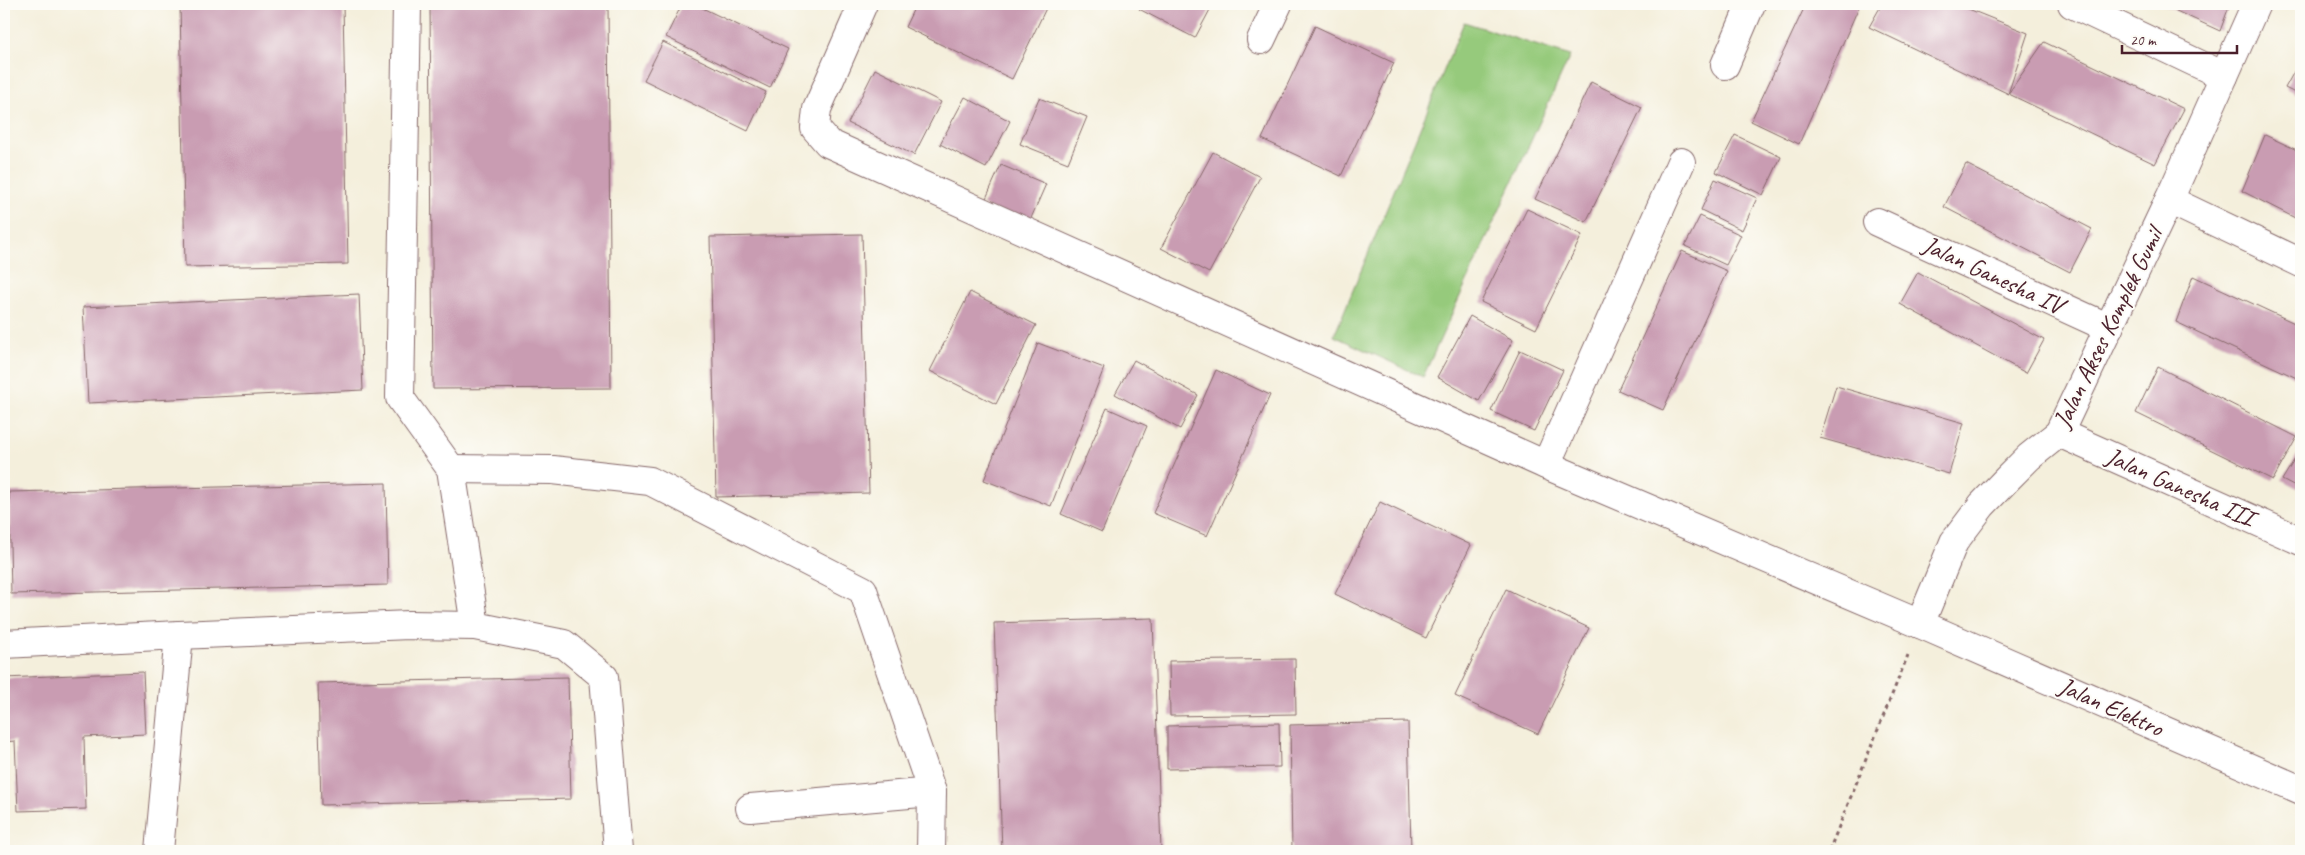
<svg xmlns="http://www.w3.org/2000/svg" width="2305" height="855" viewBox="0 0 2305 855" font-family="Caveat,sans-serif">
<rect width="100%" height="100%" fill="#fdfcf7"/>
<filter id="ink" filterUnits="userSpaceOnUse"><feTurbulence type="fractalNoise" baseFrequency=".02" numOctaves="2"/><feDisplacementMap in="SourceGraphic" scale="10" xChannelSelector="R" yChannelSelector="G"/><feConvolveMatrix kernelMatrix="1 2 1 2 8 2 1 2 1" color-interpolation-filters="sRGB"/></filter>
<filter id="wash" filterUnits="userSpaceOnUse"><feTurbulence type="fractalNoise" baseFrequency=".0096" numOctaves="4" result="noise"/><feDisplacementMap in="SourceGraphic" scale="20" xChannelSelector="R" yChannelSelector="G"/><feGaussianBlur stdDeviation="1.12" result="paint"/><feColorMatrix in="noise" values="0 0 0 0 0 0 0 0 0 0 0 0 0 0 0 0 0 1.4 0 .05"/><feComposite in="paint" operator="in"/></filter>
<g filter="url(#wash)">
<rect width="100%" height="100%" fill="#f4efdc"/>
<!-- green -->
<path fill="#96ca7b" stroke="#707453" d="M1464,22l106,34 -147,321 -89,-41z"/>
<g id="blocks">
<!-- building -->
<g fill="#c99cb2">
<path d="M180,4h163l5,260 -163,3z"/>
<path d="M430,4h178l3,384 -178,1z"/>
<path d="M682,4h12l94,45 -18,39 -104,-51z"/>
<path d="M916,4h132l-36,75 -107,-52z"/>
<path d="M1142,4h71l-18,34 -56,-29z"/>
<path d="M1806,4h54l-61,140 -48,-23z"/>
<path d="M1882,4h74l72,29 -20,61 36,-52 140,67 -29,55 -286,-137z"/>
<path d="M2161,4h69l-10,27z"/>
<path d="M1315,26l79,37 -53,113 -79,-37z"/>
<path d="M663,42l103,50 -18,39 -104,-51z"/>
<path d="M2301,59v37l-16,-8z"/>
<path d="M875,69l66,33 -27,53 -66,-32z"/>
<path d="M1591,82l51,25 -56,115 -51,-23z"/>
<path d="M965,97l45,24 -24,47 -46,-24z"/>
<path d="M1039,98l48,19 -19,46 -48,-19z"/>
<path d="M1735,135l46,22 -18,38 -47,-23z"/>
<path d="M2265,135l36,17v69l-59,-30z"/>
<path d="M1213,152l47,25 -51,96 -48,-25z"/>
<path d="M1966,164l126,65 -22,43 -126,-65z"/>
<path d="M1001,165l45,19 -18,41 -45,-20z"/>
<path d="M1715,179l42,19 -15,32 -41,-20z"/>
<path d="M1527,209l55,26 -46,94 -55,-27z"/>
<path d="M1700,216l41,19 -15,30 -41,-19z"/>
<path d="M862,234l7,259 -153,4 -6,-260z"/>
<path d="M1682,251l45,20 -64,139 -45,-20z"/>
<path d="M1918,272l126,68 -18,33 -126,-69z"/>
<path d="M2193,276l108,50v54l-125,-58z"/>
<path d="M970,292l66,33 -40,79 -66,-33z"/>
<path d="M359,294l4,96 -275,13 -5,-96z"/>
<path d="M1470,316l43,24 -34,61 -42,-24z"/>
<path d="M1038,343l66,25 -53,138 -67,-26z"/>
<path d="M1520,350l43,20 -29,61 -43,-20z"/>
<path d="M1134,360l64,35 -18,34 -65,-35z"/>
<path d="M2158,367l139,70 -24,43 -137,-67z"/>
<path d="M1216,370l54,25 -63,141 -54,-23z"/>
<path d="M1836,386l128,37 -15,51 -129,-36z"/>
<path d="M1107,408l40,18 -45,106 -41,-18z"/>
<path d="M2301,449v41l-19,-10z"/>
<path d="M386,483l2,102 -377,9 -2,-102z"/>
<path d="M1380,502l91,43 -45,93 -91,-44z"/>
<path d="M1506,589l83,39 -51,106 -83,-38z"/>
<path d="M1153,618l8,233h-159l-8,-228z"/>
<path d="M1295,659l1,55 -126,2 -1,-55z"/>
<path d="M143,672l3,62 -62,3 2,72 -68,2 -3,-70 -11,1v-64z"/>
<path d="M568,677l3,122 -250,6 -3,-122z"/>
<path d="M1408,722l3,129h-119l-2,-126z"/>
<path d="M1279,723l1,44 -113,2v-43z"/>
</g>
</g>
</g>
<g filter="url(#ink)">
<use href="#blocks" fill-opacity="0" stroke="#866869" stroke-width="1"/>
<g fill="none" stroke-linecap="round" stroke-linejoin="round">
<defs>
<g id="minor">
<path d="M407,4l-7,394 51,71 24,157 89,18 40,33 14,174"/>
<path d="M863,4l-46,105 -2,19 13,15 718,322 374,159 381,166"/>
<path d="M2072,4l152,72"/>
<path d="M1261,40l17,-36"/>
<path d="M1725,65l26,-61"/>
<path d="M2169,200l132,63"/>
<path d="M1877,222l232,106"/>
<path d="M2059,433l242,108"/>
<path d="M1546,465l135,-303"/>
<path d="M451,469l102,1 97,11 213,109 69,202"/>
<path d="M1920,624l34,-82 28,-37 26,-27 21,-21 30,-24 110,-233 87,-196"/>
<path d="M179,635l230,-10 66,1"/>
<path d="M4,644l175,-9 -20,216"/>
<path d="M750,808l182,-16 -1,59"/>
</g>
</defs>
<!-- minor casing -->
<use href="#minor" stroke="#866869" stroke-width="30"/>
<!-- path -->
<path stroke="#866869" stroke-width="3" stroke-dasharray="4 4" stroke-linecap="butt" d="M1829,851l79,-196"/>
<!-- minor -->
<use href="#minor" stroke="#fff" stroke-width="28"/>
</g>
</g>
<g text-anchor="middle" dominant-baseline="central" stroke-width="4" stroke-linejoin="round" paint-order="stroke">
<!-- street labels -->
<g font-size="25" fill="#4a1f2b" stroke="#fdfcf7">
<text transform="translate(1993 275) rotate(25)">Jalan Ganesha IV</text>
<text transform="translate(2108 328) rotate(-64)">Jalan Akses Komplek Gumil</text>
<text transform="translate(2180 487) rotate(24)">Jalan Ganesha III</text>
<text transform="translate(2111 707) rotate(24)">Jalan Elektro</text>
</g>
</g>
<!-- margin -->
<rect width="2305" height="855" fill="none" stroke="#fdfcf7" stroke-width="20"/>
<!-- scale -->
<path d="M2122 45v8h115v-8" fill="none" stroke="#4a1f2b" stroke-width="2.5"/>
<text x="2130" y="45" font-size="15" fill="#4a1f2b" stroke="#fdfcf7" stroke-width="4" paint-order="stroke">20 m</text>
</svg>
